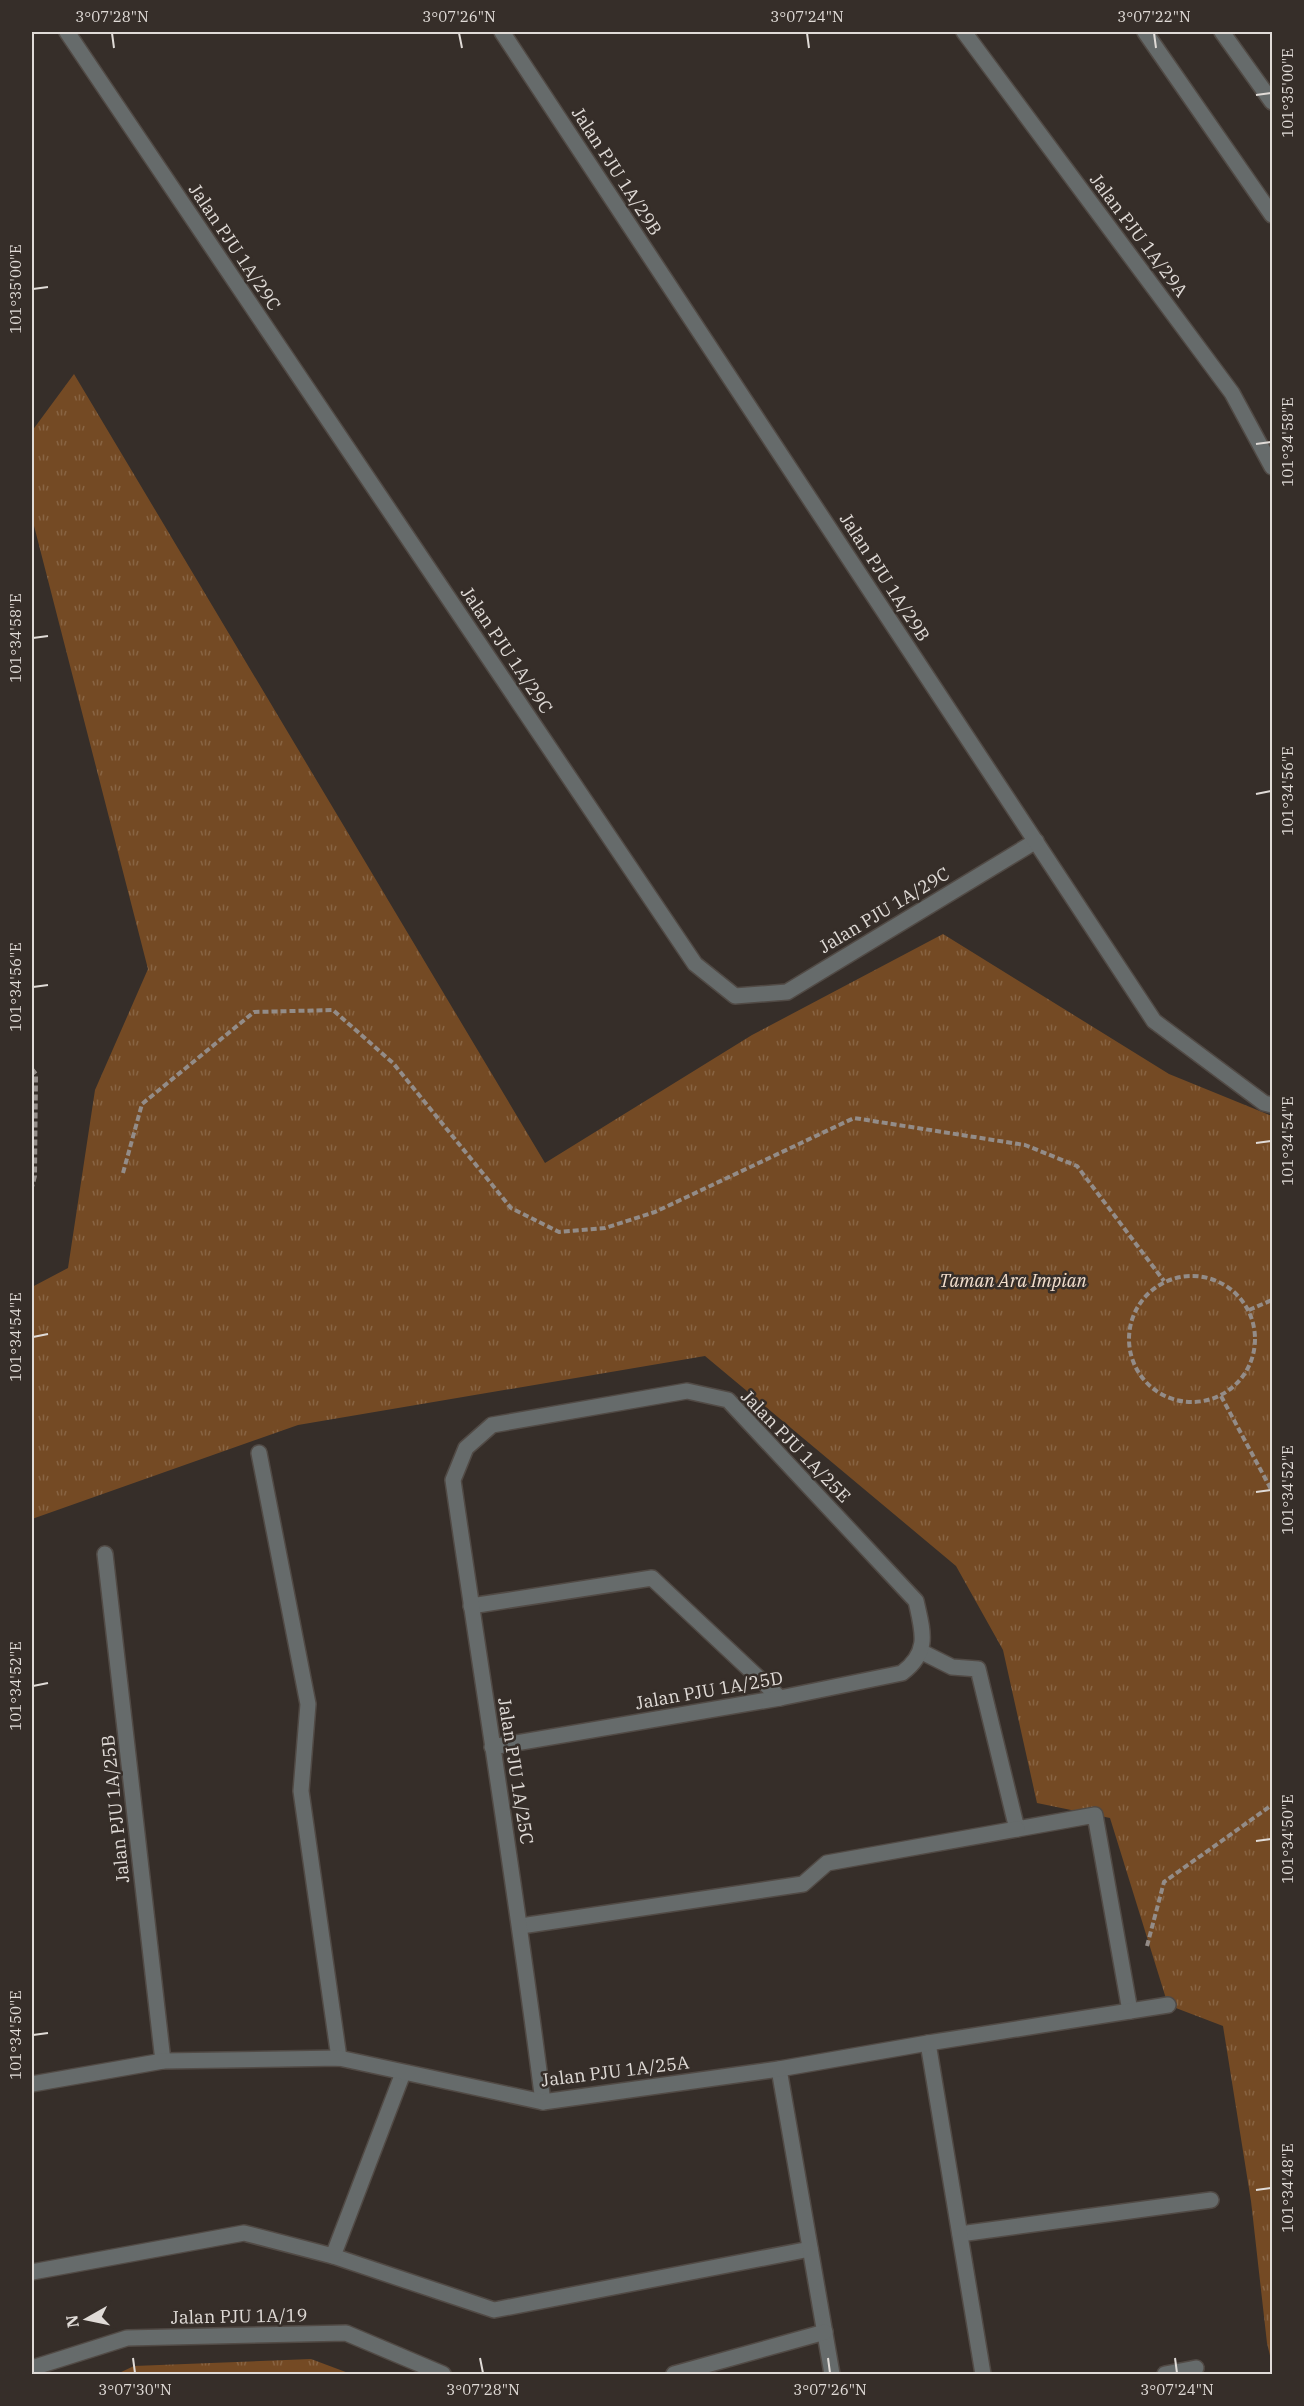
<svg xmlns="http://www.w3.org/2000/svg" width="1304" height="2406" viewBox="0 0 1304 2406" font-family="'IBM Plex Serif',serif">
<defs>
<pattern id="park-tufts" width="24" height="20" patternUnits="userSpaceOnUse" patternTransform="scale(1.5)"><rect width="24" height="20" fill="#744a24"/><path d="M3 7l-1-3M5 7V3M7 7l1-3M15 17l-1-3M17 17v-4M19 17l1-3" fill="none" stroke="#886443"/></pattern>
</defs>
<rect width="100%" height="100%" fill="#362e29"/>
<!-- park -->
<g fill="url(#park-tufts)">
<path d="M74,374l471,789 207,-128 191,-101 226,140 103,42v1248l-5,-21 -16,-142 -28,-175 -55,-21 -58,-187 -73,-15 -34,-153 -47,-84 -251,-210 -407,69 -266,94v-232l36,-19 27,-178 53,-121 -116,-451v-87z"/>
<path d="M311,2359l40,15h-234l17,-8z"/>
</g>
<g fill="none" stroke-linecap="round" stroke-linejoin="round">
<defs>
<g id="service">
<path d="M259,1453l49,251 -7,87 38,267"/>
<path d="M471,1606l181,-28 128,120"/>
<path d="M922,1652l30,15 26,2 39,160 78,-14 35,196"/>
<path d="M521,1926l282,-42 24,-21 190,-34"/>
<path d="M960,2234l251,-34"/>
<path d="M333,2256l161,54 316,-61"/>
<path d="M32,2272l212,-39 89,23 70,-183"/>
</g>
<g id="minor">
<path d="M67,32l628,932 40,32 52,-4 249,-151"/>
<path d="M502,32l652,989 110,82 8,2"/>
<path d="M964,32l268,361 40,74"/>
<path d="M105,1554l58,507"/>
<path d="M492,1747l288,-49 122,-25c28,-21 21,-41 14,-72l-188,-201 -41,-9 -195,34 -26,23 -13,32c30,208 64,414 90,622"/>
<path d="M928,2043l55,331"/>
<path d="M779,2069l53,305"/>
<path d="M32,2084l131,-23 176,-3 204,44 236,-33 149,-26 240,-38"/>
<path d="M32,2368l95,-30 219,-5 97,41"/>
<path d="M674,2374l151,-42"/>
<path d="M1165,2374l31,-6"/>
</g>
<g id="tertiary">
<path d="M1145,32l127,183"/>
<path d="M1222,32l50,70"/>
</g>
</defs>
<!-- service casing -->
<use href="#service" stroke="#514a45" stroke-width="18"/>
<!-- minor casing -->
<use href="#minor" stroke="#514a45" stroke-width="18"/>
<!-- tertiary casing -->
<use href="#tertiary" stroke="#514a45" stroke-width="18"/>
<!-- path -->
<g stroke="#938c88" stroke-width="4" stroke-dasharray="6 3" stroke-linecap="butt">
<path d="M32,1069l4,5 -1,102 -3,11"/>
<path d="M123,1173l19,-69 112,-92 79,-2 60,53 118,145 48,24 46,-4 50,-16 199,-94 171,27 52,21 87,115"/>
<circle cx="1192" cy="1339" r="63"/>
<path d="M1249,1310l23,-10"/>
<path d="M1221,1396l51,95"/>
<path d="M1147,1946l17,-64 108,-77"/>
</g>
<!-- service -->
<use href="#service" stroke="#666b6b" stroke-width="15"/>
<!-- minor -->
<use href="#minor" stroke="#666b6b" stroke-width="15"/>
<!-- tertiary -->
<use href="#tertiary" stroke="#666b6b" stroke-width="15"/>
</g>
<!-- ticks -->
<path fill="none" stroke="#e0dbd7" stroke-width="2" d="M112,33l2,15M459,33l3,15M807,33l2,15M1154,33l2,15M1256,95l15,-2M33,289l15,-2M1256,444l15,-2M33,638l15,-2M1256,794l15,-3M33,987l15,-2M1256,1143l15,-2M33,1337l15,-3M1256,1492l15,-2M33,1686l15,-3M1256,1841l15,-2M33,2035l15,-2M1256,2190l15,-2M133,2358l2,15M480,2358l3,15M828,2358l2,15M1175,2358l2,15"/>
<g text-anchor="middle" dominant-baseline="central" stroke-width="5" stroke-linejoin="round" paint-order="stroke">
<!-- street labels -->
<g font-size="18" fill="#e0dbd7" stroke="#362e29">
<text transform="translate(617 171) rotate(57)">Jalan PJU 1A/29B</text>
<text transform="translate(1139 235) rotate(53)">Jalan PJU 1A/29A</text>
<text transform="translate(235 247) rotate(56)">Jalan PJU 1A/29C</text>
<text transform="translate(885 577) rotate(57)">Jalan PJU 1A/29B</text>
<text transform="translate(507 650) rotate(56)">Jalan PJU 1A/29C</text>
<text transform="translate(884 910) rotate(-31)">Jalan PJU 1A/29C</text>
<text transform="translate(796 1446) rotate(46)">Jalan PJU 1A/25E</text>
<text transform="translate(709 1690) rotate(-10)">Jalan PJU 1A/25D</text>
<text transform="translate(516 1771) rotate(81)">Jalan PJU 1A/25C</text>
<text transform="translate(115 1809) rotate(-96)">Jalan PJU 1A/25B</text>
<text transform="translate(615 2071) rotate(-7)">Jalan PJU 1A/25A</text>
<text transform="translate(239 2316) rotate(-1)">Jalan PJU 1A/19</text>
</g>
<!-- park labels -->
<g font-size="18" font-style="italic" fill="#f3dfce" stroke="#362e29">
<text x="1013" y="1280">Taman Ara Impian</text>
</g>
</g>
<!-- border -->
<rect width="1304" height="2406" fill="none" stroke="#362e29" stroke-width="66"/>
<!-- north arrow -->
<g transform="translate(87 2319) rotate(261)" stroke="#362e29" stroke-width="4.5" paint-order="stroke">
<path d="M0-4.5L10 22L0 15L-10 22Z" fill="#e0dbd7"/>
<text y="-9" font-size="16" font-weight="bold" text-anchor="middle" fill="#e0dbd7">N</text>
</g>
<rect x="33" y="33" width="1238" height="2340" fill="none" stroke="#e0dbd7" stroke-width="2"/>
<g font-size="15" text-anchor="middle" fill="#e0dbd7">
<text x="112" y="22">3°07'28"N</text>
<text x="459" y="22">3°07'26"N</text>
<text x="807" y="22">3°07'24"N</text>
<text x="1154" y="22">3°07'22"N</text>
<text transform="translate(1288 93) rotate(-90)" y="5">101°35'00"E</text>
<text transform="translate(16 289) rotate(-90)" y="5">101°35'00"E</text>
<text transform="translate(1288 442) rotate(-90)" y="5">101°34'58"E</text>
<text transform="translate(16 638) rotate(-90)" y="5">101°34'58"E</text>
<text transform="translate(1288 791) rotate(-90)" y="5">101°34'56"E</text>
<text transform="translate(16 987) rotate(-90)" y="5">101°34'56"E</text>
<text transform="translate(1288 1141) rotate(-90)" y="5">101°34'54"E</text>
<text transform="translate(16 1337) rotate(-90)" y="5">101°34'54"E</text>
<text transform="translate(1288 1490) rotate(-90)" y="5">101°34'52"E</text>
<text transform="translate(16 1686) rotate(-90)" y="5">101°34'52"E</text>
<text transform="translate(1288 1839) rotate(-90)" y="5">101°34'50"E</text>
<text transform="translate(16 2035) rotate(-90)" y="5">101°34'50"E</text>
<text transform="translate(1288 2188) rotate(-90)" y="5">101°34'48"E</text>
<text x="135" y="2395">3°07'30"N</text>
<text x="483" y="2395">3°07'28"N</text>
<text x="830" y="2395">3°07'26"N</text>
<text x="1177" y="2395">3°07'24"N</text>
</g>
</svg>
